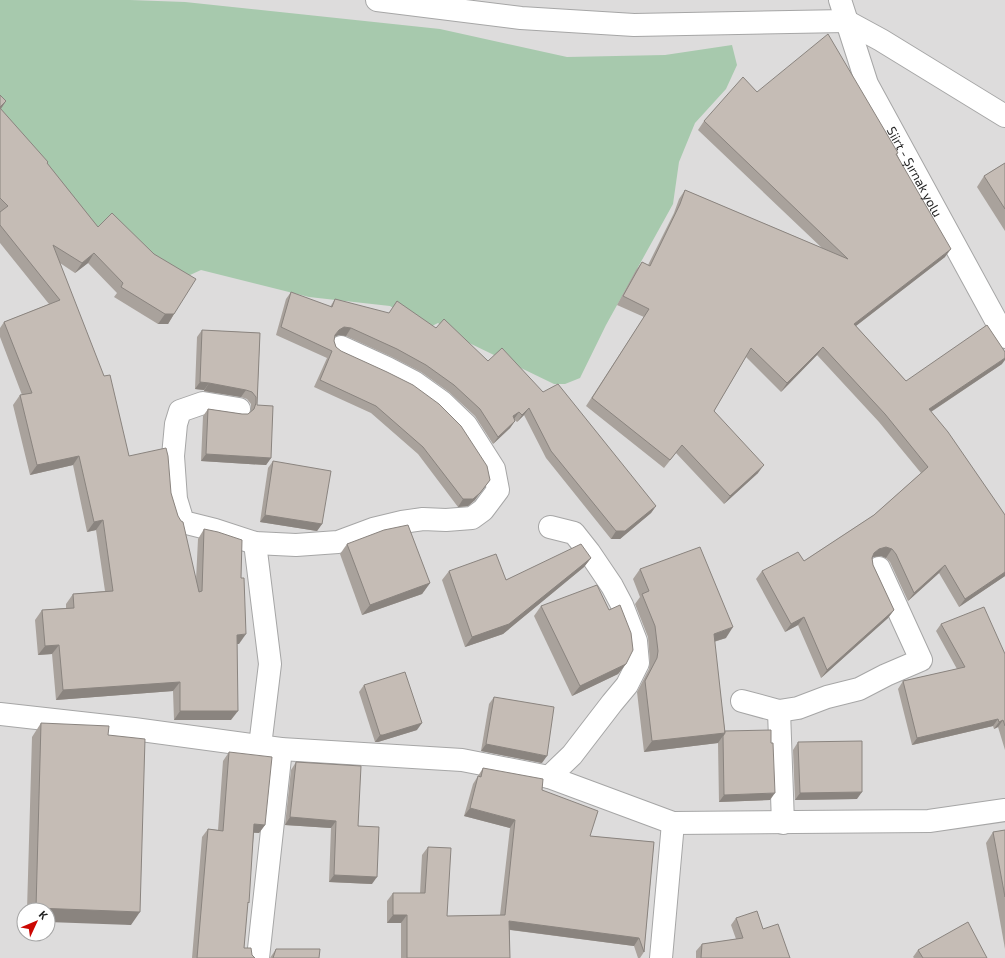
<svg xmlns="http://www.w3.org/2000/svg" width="1005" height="958" viewBox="0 0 1005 958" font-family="'Exo 2',sans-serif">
<rect width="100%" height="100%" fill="#f0ede6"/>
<!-- residential -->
<path fill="#dddcdc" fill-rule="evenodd" d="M0,0h1005v958h-1005zM24,910h24v24h-24z"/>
<!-- cemetery -->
<path fill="#a7c9ad" d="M0,0h130l55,2 255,27 127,28 98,-2 67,-10 5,20 -11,24 -31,34 -16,39 -6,42 -67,121 -26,53 -15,6h-11l-89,-43 -27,-18 -10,5 -38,-22 -81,-9 -108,-27 -22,10 -49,-26 -84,-61 -46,-69z"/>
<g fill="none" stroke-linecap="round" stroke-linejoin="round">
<defs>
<g id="minor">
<path d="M846,21l35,19 124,76"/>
<path d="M239,409l-36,-6 -23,8 -4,13 -3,32 3,43 7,23 32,8 40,13 41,2 42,-3 35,-13 29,-7 21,-3 23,1 26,-2 11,-8 15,-20 -4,-21 -28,-44 -24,-23 -28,-20 -27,-14 -46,-21"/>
<path d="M255,543l15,121 -10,82"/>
<path d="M742,701l37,10 19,-3 29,-11 32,-8 27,-14 35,-15 -42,-92"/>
<path d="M779,711l4,112"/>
<path d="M0,714l134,15 147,20 181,11 87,17 124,46 256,-2 76,-11"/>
<path d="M549,777l23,-22 40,-52 15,-18 11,-22 -2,-22 -14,-36 -10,-19 -23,-34 -15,-19 -24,-6"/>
<path d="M258,958l23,-209"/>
<path d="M661,958l12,-135"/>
</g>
<g id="tertiary">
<path d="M377,0l144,18 113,7 212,-4"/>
<path id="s1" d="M840,0l27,84 138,253"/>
</g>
</defs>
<!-- minor casing -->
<use href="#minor" stroke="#a6a6a6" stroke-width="24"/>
<!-- tertiary casing -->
<use href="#tertiary" stroke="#a6a6a6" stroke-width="24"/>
<!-- minor -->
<use href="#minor" stroke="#fff" stroke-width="22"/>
<!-- tertiary -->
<use href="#tertiary" stroke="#fff" stroke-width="22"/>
</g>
<!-- wall -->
<g fill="#a9a29c">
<path d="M757,92l140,62 48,103 -89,69 50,55 96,-17 -71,48 74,103v61l-46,31 -20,-34 -31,28 -18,-39 -4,-4 -5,-2 -8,1 -1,1 1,7 21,45 -6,8 -67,60 -23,-53 -13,7 -29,-53 6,-8 42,-10 70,-46 47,-42 -42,-51 -62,-67 -36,37 -35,-35 -32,54 44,62 -34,31 -48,-51 -12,15 -78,-62 58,-89 -27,-12 19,-35 6,-8 6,3 26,-52 5,-14 6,-9 137,58 -124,-118 6,-9z"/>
<path d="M0,95l6,6 -5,8 46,54 51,64 76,87 -6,10h-10l-44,-27 3,-4 -29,-30 -13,10 -15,-10 69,193 42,37 25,87 2,-41 6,-10 35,115h-2l-6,76h-57l-1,-29 -117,9 -4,-46 -14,1 -3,-35 7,-10 24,-2v-4l7,-10 32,-3 -9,-61 -9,2 -14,-67 -43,10 -17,-70 7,-10h2l-22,-58v-9l4,-6 45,-18 -49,-61z"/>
<path d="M1005,163v68l-28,-44 7,-11z"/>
<path d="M291,292l39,15 5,-8 101,29 52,33 55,31 113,114 -5,7 -31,26h-9l-65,-81 -22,-43 -7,7 -3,-3 1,2 -5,7 -17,16 -18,-28 -26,-24 -28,-20 -29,-15 -46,-21 -7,-1 -5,2v4l2,6 139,153 -7,6 -10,1 -40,-53 -47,-41 -57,-26 13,-29 -51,-23 10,-36z"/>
<path d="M202,330l58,3 -3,72 14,53 -5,7 -65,-4 2,-45 5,-7 34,5h6l3,-3v-7l-4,-5 -6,-2 -37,-6v-1l-9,-1 2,-52z"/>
<path d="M273,461l49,63 -5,7 -57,-9 8,-54z"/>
<path d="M347,544l83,39 -8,11 -60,21 -22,-61z"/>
<path d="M591,558l-7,9 -81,67 -38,13 -23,-67 7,-9 57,9z"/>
<path d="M640,569l86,69 -12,4 11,89 45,69 -51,2 -1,-59 -74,9 -7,-60 12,-23 1,-7 -2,-25 -13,-33 5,-7 -7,-18z"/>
<path d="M541,606l68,4 17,54 -8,10 -46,22 -38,-80z"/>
<path d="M941,624l64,30v96l-7,-23 -4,2 -1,-3 -81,19 -14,-56 5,-8 54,-12 -21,-38z"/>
<path d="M364,685l53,45 -39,12h-3l-16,-50z"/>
<path d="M494,697l48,66 -61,-12 8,-47z"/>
<path d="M41,723l67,12 23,190 -83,-15h-21l5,-173z"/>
<path d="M798,742l59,57 -62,1 -2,-50z"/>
<path d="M229,752l36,73 -6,8h-5l-7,72 -3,43 8,7 3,3h-63l10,-121 6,-8 10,1 5,-69z"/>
<path d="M296,762l62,64 14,58 -43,-2 2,-54 -46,-3 6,-55z"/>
<path d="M483,768l59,22 48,46 64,6 -10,110 -4,6h-2l-4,-12 -124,-16v28h-109v-35h-14v-22l6,-8h27l2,-38 6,-8 19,69 53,-1 10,-87 -46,-12 9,-32z"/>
<path d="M1005,830v119l-19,-106 7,-11z"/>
<path d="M736,918l27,11 27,29h-94v-7l6,-7 34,-5 -5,-14z"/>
<path d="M276,949l43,9h-49z"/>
<path d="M918,950l69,8h-73l-1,-1z"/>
</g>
<!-- shaded-wall -->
<g fill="#8a847f">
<path d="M6,101l-6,9v-3z"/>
<path d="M951,249l-6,8 -97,75 6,-8z"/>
<path d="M94,253l-6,10 -13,10 7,-10z"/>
<path d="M165,314h9l-6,10h-10z"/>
<path d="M344,327l7,1 -5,8 -7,-1 -6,2 -3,5 9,-12z"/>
<path d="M823,347l-6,8 -36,37 6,-9z"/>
<path d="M1005,358v2l-3,4 -79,53 6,-8z"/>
<path d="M200,382l9,1 -5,7 -9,-1z"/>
<path d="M209,383l37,7 -5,7 -37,-6z"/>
<path d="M529,408l-5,7 -7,7 5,-7z"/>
<path d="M519,412l-5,7 -1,-3z"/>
<path d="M515,421l-5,7 -17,16 5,-7z"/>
<path d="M206,454l65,4 -5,7 -65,-4z"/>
<path d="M79,456l-6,9 -43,10 7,-10z"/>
<path d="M764,465l-6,8 -34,31 6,-8z"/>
<path d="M490,480l-15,20 -7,6 -10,1 5,-8z"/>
<path d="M656,506l-5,7 -31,26h-9l5,-8z"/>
<path d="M265,515l57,9 -5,7 -57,-9z"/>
<path d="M103,520l-7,10 -9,2 7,-10z"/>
<path d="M886,547l6,2 -6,9 -5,-2 -8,1 -4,4 5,-8 5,-4z"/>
<path d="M591,558l-7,9 -81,67 -38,13 7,-10z"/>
<path d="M945,565l-6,8 -31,28 6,-8z"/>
<path d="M1005,572v4l-46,31 6,-8z"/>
<path d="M430,583l-8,11 -60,21 8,-10z"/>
<path d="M894,610l-6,8 -67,60 6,-8z"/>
<path d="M804,617l-6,8 -13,7 6,-8z"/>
<path d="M733,627l-7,11 -20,6 8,-10z"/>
<path d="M246,634l-7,10h-9l7,-9z"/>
<path d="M59,645l-7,9 -14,1 7,-9z"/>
<path d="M626,664l-8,10 -46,22 8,-10z"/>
<path d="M180,682l-7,9 -117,9 7,-10z"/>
<path d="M180,711h58l-7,9h-57z"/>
<path d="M998,719l-5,7 -81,19 5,-7z"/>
<path d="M1003,720l-5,7 -4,2 5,-7z"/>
<path d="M422,723l-5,7 -39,12h-3l5,-7z"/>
<path d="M725,733l-7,10 -74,9 8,-11z"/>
<path d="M486,744l61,12 -5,7 -61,-12z"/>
<path d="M862,792l-5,7 -62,1 5,-7z"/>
<path d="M775,793l-5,7 -51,2 5,-7z"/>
<path d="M470,808l45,12 -5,8 -46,-12z"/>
<path d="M290,817l46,4 -5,7 -46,-3z"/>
<path d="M254,824l11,1 -6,8 -10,-1z"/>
<path d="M334,875l43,2 -5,7 -43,-2z"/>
<path d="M36,908l104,4 -9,13 -83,-3v-12h-14z"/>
<path d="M393,915h14l-6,8h-14z"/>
<path d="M509,921l130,17 -5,8 -130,-17z"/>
</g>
<!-- building -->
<g fill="#c5bcb5" stroke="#8a847f">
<path d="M828,34l70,119 -2,1 55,95 -97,75 52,57 81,-56 18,27v6l-76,51 19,23 51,74 6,9v57l-40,27 -20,-34 -31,28 -18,-39 -4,-5 -6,-2 -7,2 -5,4 -2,5 1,7 21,45 -67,60 -23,-53 -13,7 -29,-53 36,-19 6,9 70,-46 54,-48 -43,-53 -62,-67 -36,36 -36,-35 -37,63 50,54 -34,31 -48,-51 -12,15 -78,-62 57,-89 -26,-13 19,-34 8,4 30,-62 5,-14 163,69 -144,-138 39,-44 14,15z"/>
<path d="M0,95l6,6 -6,6z"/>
<path d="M0,108l48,54 -1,1 51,64 14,-14 42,41 42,25 -22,35h-9l-44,-27 2,-4 -29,-30 -12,10 -29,-18 51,131 6,-1 19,81 37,-8 2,8 3,37 7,23 3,5 2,1 16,70 3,-1 2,-62 14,3 24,8 -1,38h3l2,56 -9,1 1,76h-58v-29l-117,8 -4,-45 -14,1 -3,-36 32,-2 -1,-14 40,-3 -10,-71 -9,2 -15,-66 -42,9 -17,-70 12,-2 -28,-71 56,-22 -60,-75v-13l8,-6 -8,-8z"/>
<path d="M1005,163v46l-21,-33z"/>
<path d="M291,292l41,15 3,-8 54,14 8,-12 39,27 8,-9 44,42 14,-13 41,44 15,-8 98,122 -31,25h-9l-65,-80 -22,-43 -7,7 -3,-3 -6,4 2,5 -17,16 -18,-28 -26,-24 -28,-20 -29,-16 -46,-21 -7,-1 -5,3 -4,5 -1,6 2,6 5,4 46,21 26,13 26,19 22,22 26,40 3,14 -10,13 -7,6h-10l-40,-52 -47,-41 -56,-26 12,-29 -51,-24z"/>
<path d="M202,330l58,3 -3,72 16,1 -2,52 -65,-4 2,-45 34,5h6l6,-5 2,-6v-6l-4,-5 -6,-2 -37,-7 -9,-1z"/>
<path d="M273,461l58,10 -9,53 -57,-9z"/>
<path d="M408,525l22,58 -60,22 -23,-61 37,-14z"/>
<path d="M581,544l10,14 -82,66 -37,13 -23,-66 47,-17 10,26z"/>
<path d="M700,547l33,80 -19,7 11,99 -73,8 -7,-60 12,-23 1,-7 -3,-25 -13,-32 7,-3 -9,-22z"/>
<path d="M597,585l12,25 11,-5 11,28 2,17 -7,14 -46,22 -39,-80z"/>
<path d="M984,607l21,47v72l-2,-6 -4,2 -1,-3 -81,19 -14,-57 62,-14 -24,-43z"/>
<path d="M405,672l17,51 -39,12h-3l-16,-50z"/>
<path d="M494,697l60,10 -7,49 -61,-12z"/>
<path d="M41,723l68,3 -1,9 37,4 -5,173 -104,-4z"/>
<path d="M771,730v13h2l2,50 -51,2 -1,-59 2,-3v-2z"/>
<path d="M862,741v51l-62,1 -2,-51z"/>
<path d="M229,752l43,5 -7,68 -11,-1 -5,79 -1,-1 -4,46h7l1,7 3,3h-58l11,-129 15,2z"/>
<path d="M296,762l65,4 -3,60 21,1 -2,50 -43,-2 2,-54 -46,-4z"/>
<path d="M483,768l60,11 -1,11 56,21 -8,25 64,6 -10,110 -5,-14 -130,-17 1,37h-103v-43h-14v-22h32l3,-46 23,1 -4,68 58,-1 10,-95 -45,-12 8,-32 3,1z"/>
<path d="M1005,830v67l-12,-65z"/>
<path d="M757,911l6,18 15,-5 12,34h-89l1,-14 41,-6 -7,-20z"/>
<path d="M968,922l19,36h-64l-5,-8z"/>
<path d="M276,949h44l-1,9h-46z"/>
</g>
<g text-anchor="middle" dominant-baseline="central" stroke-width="3" stroke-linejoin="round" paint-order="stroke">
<!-- street labels -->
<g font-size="13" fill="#1f1f1f" stroke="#fff">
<text stroke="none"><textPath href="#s1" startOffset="188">Siirt - Şırnak yolu</textPath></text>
</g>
</g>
<!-- north arrow -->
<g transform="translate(36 922) rotate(46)"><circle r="19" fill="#ffffff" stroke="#a5a5a5"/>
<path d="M0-3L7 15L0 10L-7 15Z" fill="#cc0702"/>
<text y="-6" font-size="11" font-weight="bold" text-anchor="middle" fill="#1f1f1f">K</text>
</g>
</svg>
